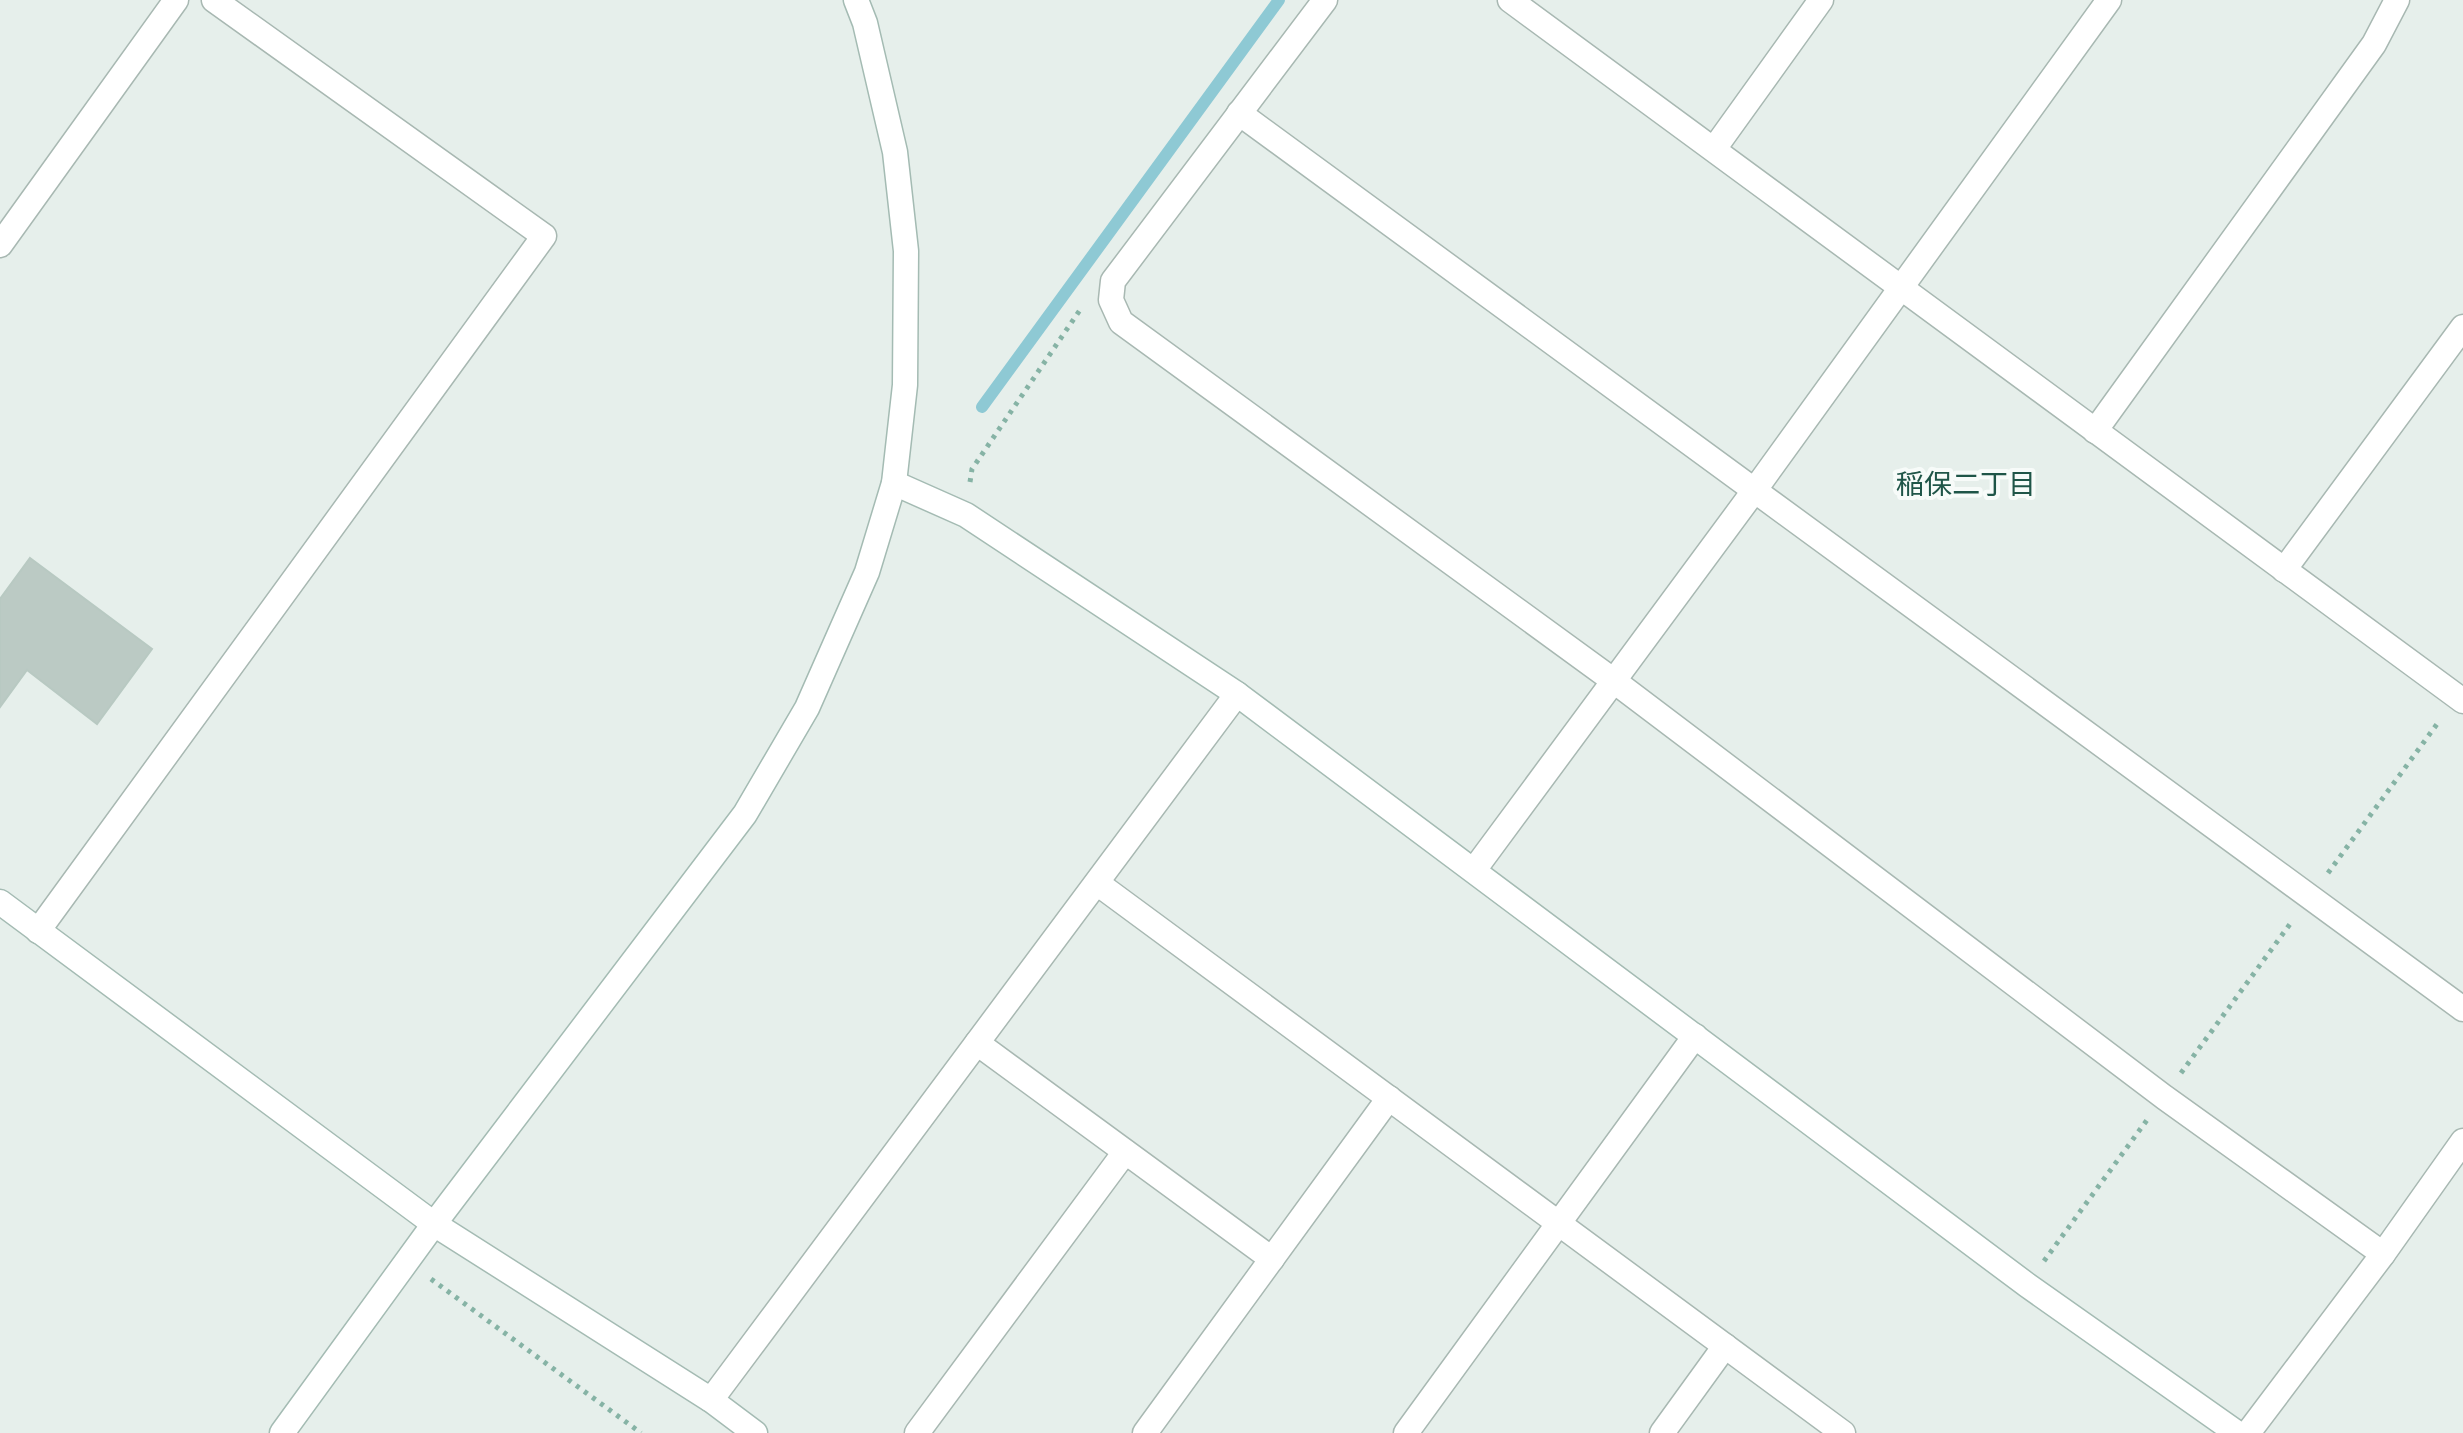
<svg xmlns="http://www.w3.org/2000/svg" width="2463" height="1433" viewBox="0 0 2463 1433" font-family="Ubuntu,'Noto Sans JP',sans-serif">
<rect width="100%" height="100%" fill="#e6efeb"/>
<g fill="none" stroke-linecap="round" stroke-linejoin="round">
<!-- stream -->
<path stroke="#8ec9d4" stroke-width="12" d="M982,407l297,-407"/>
</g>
<!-- building -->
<path fill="#bbcac4" stroke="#b8c9c2" stroke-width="2" d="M30,558l122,91 -55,75 -70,-54 -27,37v-108z"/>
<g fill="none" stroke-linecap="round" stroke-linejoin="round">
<defs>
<g id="street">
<path d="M1325,0l-212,281 -2,19 10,22 493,359 550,416 219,157"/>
<path d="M1510,0l953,701"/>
<path d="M1239,113l1224,896"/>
<path d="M1714,149l107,-149"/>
<path d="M0,245l176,-245"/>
<path d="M2095,431l279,-387 23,-44"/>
<path d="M2284,570l179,-243"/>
<path d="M1474,870l280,-379 355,-491"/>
<path d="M1097,883l746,550"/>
<path d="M38,931l506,-695 -330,-236"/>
<path d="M977,1043l295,216"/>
<path d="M711,1400l526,-706"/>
<path d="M917,1433l208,-281"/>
<path d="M1145,1433l244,-335"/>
<path d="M1406,1433l289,-397"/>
<path d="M1662,1433l63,-87"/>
<path d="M2248,1433l135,-179 80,-113"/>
</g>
<g id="secondary">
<path d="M894,483l72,32 271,179 790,591 210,148"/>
<path d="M0,902l434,322 277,176 44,33"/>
<path d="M282,1433l152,-209 311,-410 62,-106 60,-136 27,-89 11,-98 1,-134 -11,-99 -30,-129 -9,-23"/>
</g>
</defs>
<!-- street casing -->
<use href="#street" stroke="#a8b8b2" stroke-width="27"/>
<!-- secondary casing -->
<use href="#secondary" stroke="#a4bbb3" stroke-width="27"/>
<!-- path -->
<g stroke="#86b3a5" stroke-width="5" stroke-dasharray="4 6" stroke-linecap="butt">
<path d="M970,482l2,-13 110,-162"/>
<path d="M2328,873l112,-153"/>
<path d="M2181,1073l112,-153"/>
<path d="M2044,1261l103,-141"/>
<path d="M431,1279l210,154"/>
</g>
<!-- street -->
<use href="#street" stroke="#fff" stroke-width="24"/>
<!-- secondary -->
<use href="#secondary" stroke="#fff" stroke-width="24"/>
</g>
<g text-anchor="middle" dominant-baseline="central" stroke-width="8" stroke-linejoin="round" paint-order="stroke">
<!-- neighbourhood labels -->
<g font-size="28" fill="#1f5548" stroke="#f7fbf9">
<text x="1966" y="483">稲保二丁目</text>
</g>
</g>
</svg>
